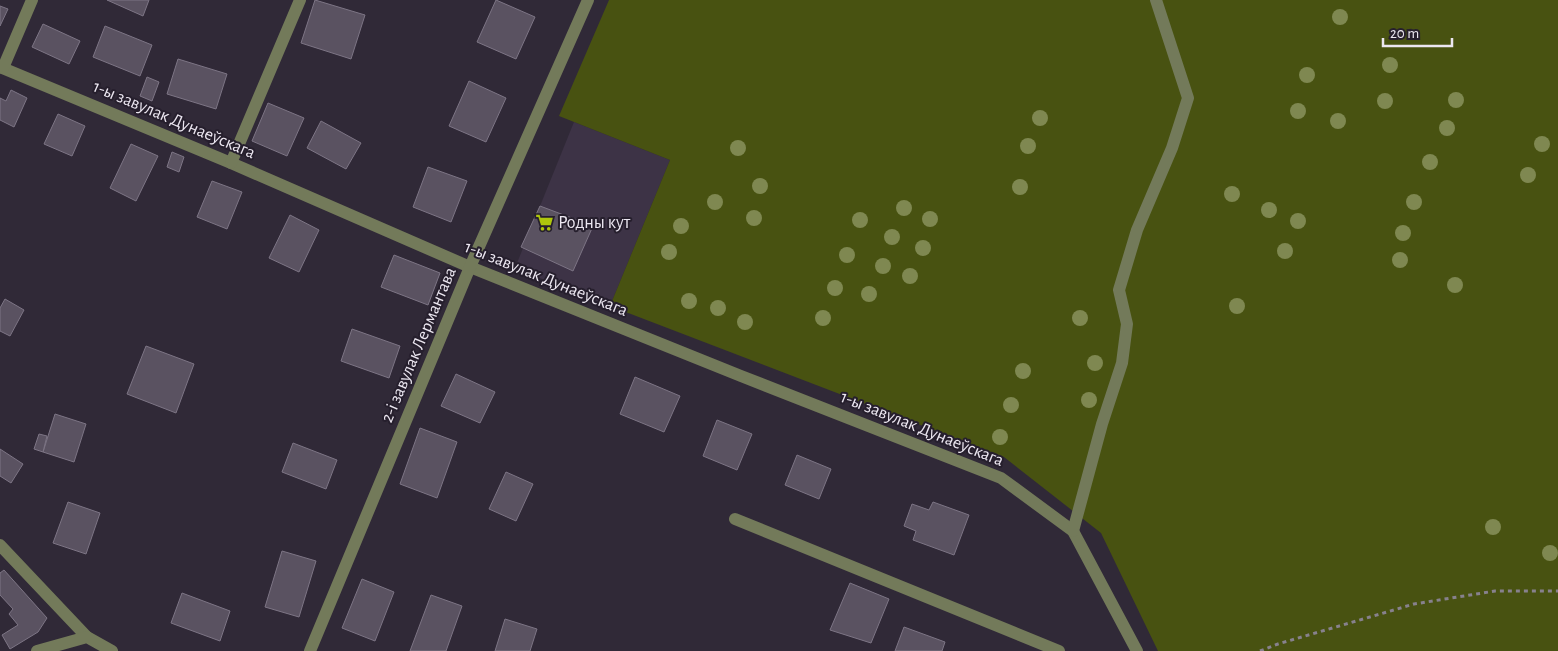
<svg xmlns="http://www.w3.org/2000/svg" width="1558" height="651" viewBox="0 0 1558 651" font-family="'Alegreya Sans',sans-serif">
<rect width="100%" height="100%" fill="#302937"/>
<!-- built -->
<path fill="#3d3346" d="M574,122l96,38 -60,146 -95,-38z"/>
<!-- green -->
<path fill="#485211" d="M609,0h949v651h-400l-57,-118 -97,-76 -394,-151 60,-146 -111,-44z"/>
<!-- building -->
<g fill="#5a5261" stroke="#7d7585">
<path d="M107,0h42l-6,16z"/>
<path d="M315,0l50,15 -14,44 -50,-16z"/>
<path d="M496,0l39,17 -19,42 -39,-17z"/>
<path d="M0,6l8,3 -8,17z"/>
<path d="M43,24l37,17 -11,23 -37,-17z"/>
<path d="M105,26l47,19 -12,31 -47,-19z"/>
<path d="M178,59l49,15 -11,35 -49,-15z"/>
<path d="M147,77l12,5 -7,19 -12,-5z"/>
<path d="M469,81l37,17 -20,44 -37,-16z"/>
<path d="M11,90l16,8 -13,29 -14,-7v-22l6,3z"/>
<path d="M268,103l36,15 -17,38 -35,-15z"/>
<path d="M58,114l27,12 -13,30 -28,-12z"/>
<path d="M321,121l40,22 -15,26 -39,-21z"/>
<path d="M131,144l27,12 -22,45 -26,-13z"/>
<path d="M172,152l12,5 -5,15 -12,-5z"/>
<path d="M428,167l39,14 -16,41 -38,-15z"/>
<path d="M212,181l30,11 -15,37 -30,-12z"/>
<path d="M540,206l53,20 -20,45 -52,-24z"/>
<path d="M290,215l29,15 -20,42 -30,-14z"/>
<path d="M394,255l46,18 -12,32 -47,-18z"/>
<path d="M5,299l19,11 -14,26 -10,-5v-23z"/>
<path d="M352,329l48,17 -11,32 -48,-17z"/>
<path d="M146,346l48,18 -18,49 -49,-19z"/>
<path d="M456,374l39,18 -15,31 -39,-17z"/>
<path d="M635,377l45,19 -16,36 -44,-18z"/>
<path d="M55,414l31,10 -12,38 -31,-10z"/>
<path d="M717,420l35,14 -15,36 -34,-14z"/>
<path d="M420,428l37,14 -20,56 -37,-14z"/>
<path d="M39,434l8,2 -4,16 -9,-3z"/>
<path d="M293,443l44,17 -11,29 -44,-17z"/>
<path d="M0,449l23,15 -12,19 -11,-7z"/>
<path d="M797,455l34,14 -12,30 -34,-14z"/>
<path d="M506,472l27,12 -17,37 -27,-12z"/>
<path d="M68,502l32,11 -14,41 -33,-11z"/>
<path d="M933,502l36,13 -15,40 -41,-15 3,-9 -12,-5 8,-22 17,6z"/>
<path d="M282,551l34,10 -17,56 -34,-10z"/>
<path d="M4,570l43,48 -9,14 -28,17 -8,-14 16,-10 -9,-11 4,-5 -13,-14v-22z"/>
<path d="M362,579l32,13 -19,49 -33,-13z"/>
<path d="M850,583l39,16 -18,44 -41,-13z"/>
<path d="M182,593l48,18 -10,30 -49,-18z"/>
<path d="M431,595l31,11 -16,45h-36z"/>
<path d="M505,619l32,10 -7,22h-35z"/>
<path d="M904,627l41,15 -3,9h-47z"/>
</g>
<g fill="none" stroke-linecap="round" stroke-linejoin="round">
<!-- path -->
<path stroke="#87818d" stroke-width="3" stroke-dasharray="4 4" stroke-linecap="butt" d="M1260,651l18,-7 136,-40 81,-13h63"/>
<!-- minor -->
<g stroke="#737a5a" stroke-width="12">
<path d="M0,67l231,96 239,104 271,109 260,102 72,53 64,120"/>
<path d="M3,68l29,-68"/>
<path d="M231,163l69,-163"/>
<path d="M735,519l324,132"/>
<path d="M1073,531l29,-107 20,-61 5,-39 -8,-34 18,-60 35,-82 16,-50 -32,-98"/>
<path d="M0,545l87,92"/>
<path d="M37,651l50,-14 25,14"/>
<path d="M310,651l160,-384 118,-267"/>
</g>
</g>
<!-- trees -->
<g fill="#7f8851">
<circle cx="1340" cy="17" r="8"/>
<circle cx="1390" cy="65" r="8"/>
<circle cx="1307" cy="75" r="8"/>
<circle cx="1456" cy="100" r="8"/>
<circle cx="1385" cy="101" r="8"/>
<circle cx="1298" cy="111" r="8"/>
<circle cx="1040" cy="118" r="8"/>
<circle cx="1338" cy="121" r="8"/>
<circle cx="1447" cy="128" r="8"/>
<circle cx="1542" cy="144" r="8"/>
<circle cx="1028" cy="146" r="8"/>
<circle cx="738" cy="148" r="8"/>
<circle cx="1430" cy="162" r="8"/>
<circle cx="1528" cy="175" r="8"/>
<circle cx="760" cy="186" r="8"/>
<circle cx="1020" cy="187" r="8"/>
<circle cx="1232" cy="194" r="8"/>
<circle cx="715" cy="202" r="8"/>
<circle cx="1414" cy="202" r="8"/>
<circle cx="904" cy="208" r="8"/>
<circle cx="1269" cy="210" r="8"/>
<circle cx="754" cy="218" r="8"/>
<circle cx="930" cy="219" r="8"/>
<circle cx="860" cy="220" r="8"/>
<circle cx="1298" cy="221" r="8"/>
<circle cx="681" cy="226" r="8"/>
<circle cx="1403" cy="233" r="8"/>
<circle cx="892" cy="237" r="8"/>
<circle cx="923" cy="248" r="8"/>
<circle cx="1285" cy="251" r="8"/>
<circle cx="669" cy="252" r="8"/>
<circle cx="847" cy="255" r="8"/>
<circle cx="1400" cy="260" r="8"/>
<circle cx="883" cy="266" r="8"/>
<circle cx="910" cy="276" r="8"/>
<circle cx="1455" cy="285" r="8"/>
<circle cx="835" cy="288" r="8"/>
<circle cx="869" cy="294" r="8"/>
<circle cx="689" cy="301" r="8"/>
<circle cx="1237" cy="306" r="8"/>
<circle cx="718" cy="308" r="8"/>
<circle cx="823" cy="318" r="8"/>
<circle cx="1080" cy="318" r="8"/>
<circle cx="745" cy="322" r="8"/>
<circle cx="1095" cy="363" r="8"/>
<circle cx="1023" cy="371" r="8"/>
<circle cx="1089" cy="400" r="8"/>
<circle cx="1011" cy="405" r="8"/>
<circle cx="1000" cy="437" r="8"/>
<circle cx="1493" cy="527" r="8"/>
<circle cx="1550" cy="553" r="8"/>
</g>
<!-- icons -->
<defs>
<symbol id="supermarket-bare" viewBox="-9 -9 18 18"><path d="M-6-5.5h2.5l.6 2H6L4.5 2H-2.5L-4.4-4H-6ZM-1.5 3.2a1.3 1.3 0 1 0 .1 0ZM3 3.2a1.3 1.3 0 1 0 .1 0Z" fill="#aec60c" stroke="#261f2d" stroke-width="2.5" paint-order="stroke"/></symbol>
</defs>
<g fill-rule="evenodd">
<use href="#supermarket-bare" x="532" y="210" width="25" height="25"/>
</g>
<g text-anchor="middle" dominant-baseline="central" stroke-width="4" stroke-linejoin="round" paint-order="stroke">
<!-- street labels -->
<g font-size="18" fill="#ece7f1" stroke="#261f2d">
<text transform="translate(174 120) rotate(23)">1-ы завулак Дунаеўскага</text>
<text transform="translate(546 279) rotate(22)">1-ы завулак Дунаеўскага</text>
<text transform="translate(419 345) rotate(-67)">2-і завулак Лермантава</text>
<text transform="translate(922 429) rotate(22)">1-ы завулак Дунаеўскага</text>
</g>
<!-- poi labels -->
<g font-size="18" fill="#ece7f1" stroke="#261f2d" text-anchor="start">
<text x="558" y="223">Родны кут</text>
</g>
</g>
<!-- scale -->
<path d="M1383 38v8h69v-8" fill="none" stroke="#ece7f1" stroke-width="2.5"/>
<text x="1390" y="38" font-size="15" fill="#ece7f1" stroke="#261f2d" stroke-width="4" paint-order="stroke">20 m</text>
</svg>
